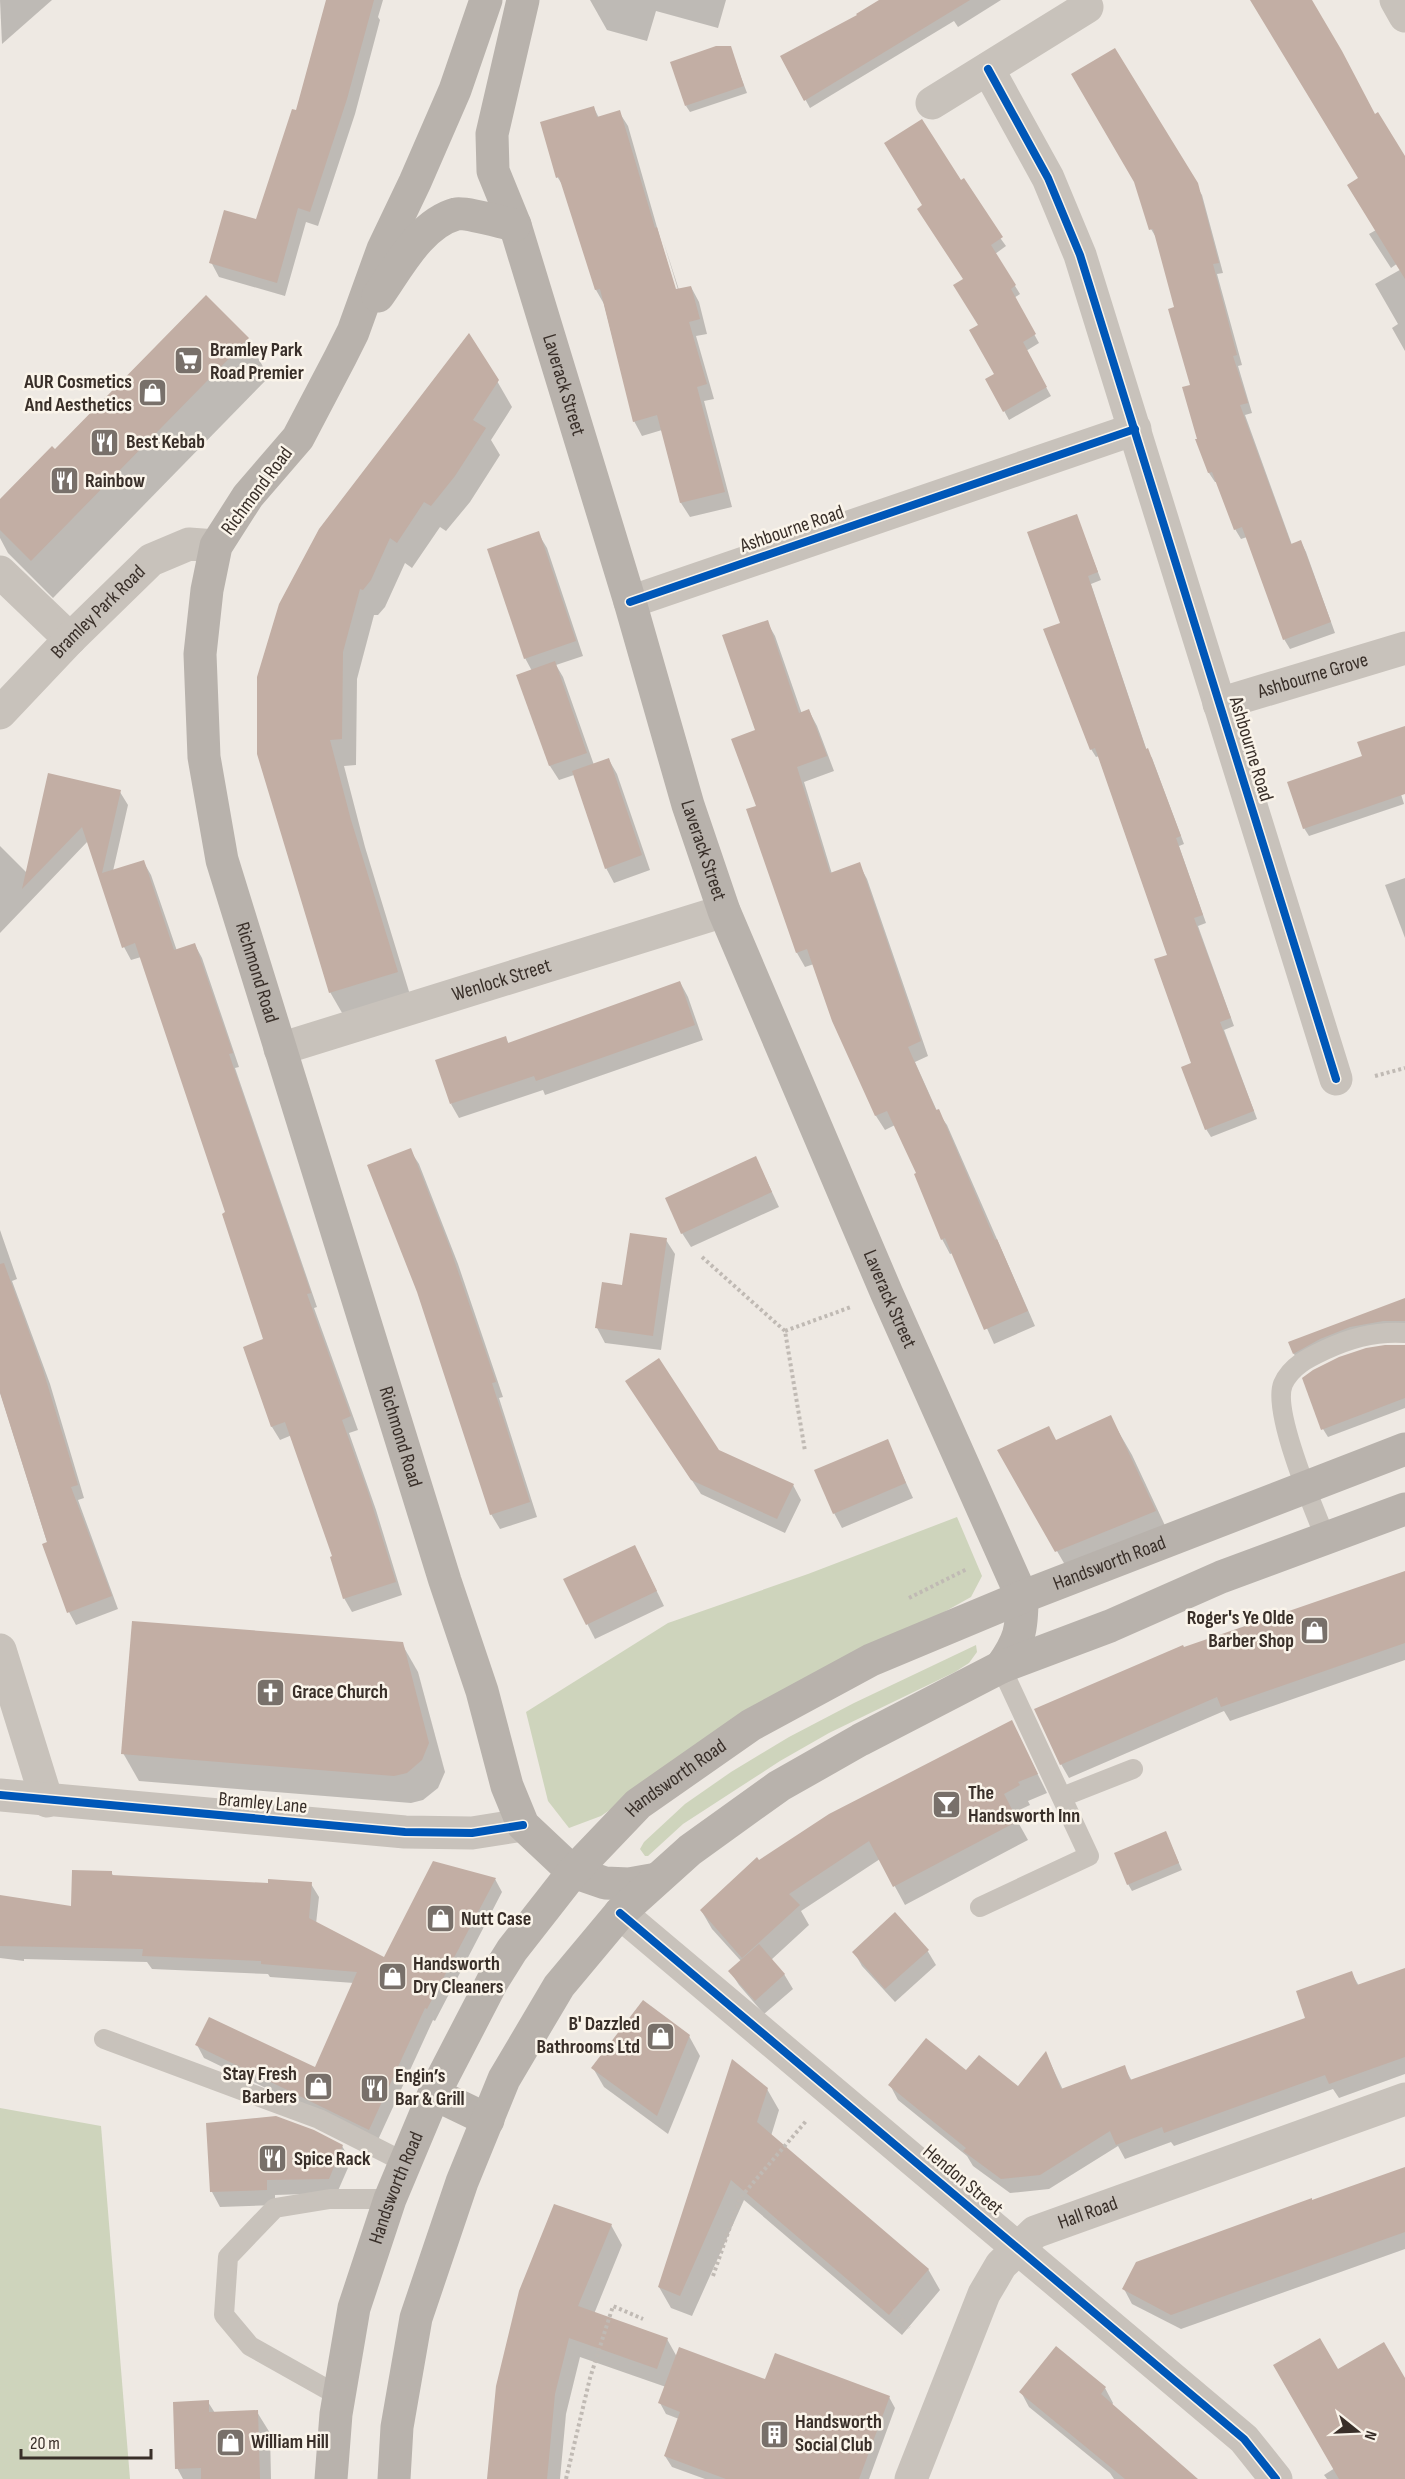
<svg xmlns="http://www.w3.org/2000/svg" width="1405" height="2479" viewBox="0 0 1405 2479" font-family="'Sofia Sans Condensed',sans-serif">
<rect width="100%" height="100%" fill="#eee9e3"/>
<!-- green -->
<g fill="#ced4bc">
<path d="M957,1517l25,59 -11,21 -59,33 -148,73 -163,113 -32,12 -21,-27 -22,-89 142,-89 140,-49z"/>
<path d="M976,1645l1,7 -8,11 -14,9 -126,61 -49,28 -97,63 -35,32h-3l-5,-7 4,-7 41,-38 46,-32 58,-35 65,-34z"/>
<path d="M0,2108l101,18 29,353h-130z"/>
</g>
<!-- shadow -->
<g fill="#0003">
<path d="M0,0h52l-50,44z"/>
<path d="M327,0h56l-5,17 2,3 -25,94 -37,112 -12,-4 -21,74 -66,-19 -8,-15 46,-41 40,-109z"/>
<path d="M590,0h136l-8,28 -62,-17 -9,30 -40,-11z"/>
<path d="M882,0h119l-43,27 -4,-6 -144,87 -28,-51 77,-41z"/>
<path d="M730,48l17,45 -57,19 -4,-6z"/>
<path d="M1114,50l88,145 21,78 -6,1 25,91 -4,1 14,47 -7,2 47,130 9,-3 5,10 29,81 -45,16 -6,-10 -37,-102 -6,2 -6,-10 -18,-47h-2l-6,-9 -10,-33 -7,-54 -16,-78 -19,-69 -6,-10z"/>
<path d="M594,108l5,10 20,-6 9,14 49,171 3,-1 -17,-56 16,50 12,-3 8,15 8,32 -11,2 18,63 -10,2 28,106 -42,10 -9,-14 -19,-73 -20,6 -8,-15 -30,-117 -8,-14 -31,-101 -7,-11 -16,-55z"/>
<path d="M960,182l46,64 -11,8 25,40 -6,4 25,45 -13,8 25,45 -42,24 -22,-41 9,-5 -32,-94z"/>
<path d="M1405,186v72l-14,10 -22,-34 7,-4z"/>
<path d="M1405,267v84l-13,-23 6,-4 -23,-40z"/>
<path d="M247,339l22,38 -216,221 -45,-45 -8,-15v-36l55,-51z"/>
<path d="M497,381l15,26 -21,33 9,15 -30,47 -24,29 -6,-4 -28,41 -7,-5 -20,44 -7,8h-4l-17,64 -1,86 -12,1 21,81 46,151 -66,20 -15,-26 -71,-314z"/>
<path d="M1076,515l25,65 -10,4 56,167 5,7 32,86 -5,2 27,77 -8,3 36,100 -10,4 33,89 -46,18 -5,-8 -37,-173 -70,-200 -3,1 -5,-8 -29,-125z"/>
<path d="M538,533l9,15 36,108 -27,9 7,12 31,88 15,-5 8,14 33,96 -36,13 -8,-15 -32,-93 -15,5 -9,-14 -32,-90 14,-5 -7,-13z"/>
<path d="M767,622l8,14 27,78 7,-3 8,15 17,45 -30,11 28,92 27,-10 8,15 61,177 -13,6 22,49 10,14 88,201 -41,18 -41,-91 -3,1 -8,-15 -24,-65 -23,-49 -10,5 -9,-14 -43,-96 -19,-56 -9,3 -8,-14 -49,-143 10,-3 -1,-76z"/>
<path d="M1405,728v61l-5,2 4,13 -95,32 -5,-8 59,-71z"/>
<path d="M120,792l8,13 -15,66 30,-10 8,14 26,76 18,-6 7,13 37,109 -4,1 82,239 -3,1 44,122 -9,3 27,77 26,85 -50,17 -8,-14 -10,-41 -42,-122 -12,5 -8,-13 -28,-79 20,-8 -37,-127 -86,-256 -10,3 -7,-13 -36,-106 -88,92v-87l27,27z"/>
<path d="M1405,878v60l-20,-53z"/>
<path d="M680,982l8,15 15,43 -158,55 -2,-5 -84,28 -8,-14 54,-66 4,6z"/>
<path d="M410,1150l9,14 39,100 45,133 -4,1 38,119 -37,12 -9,-15z"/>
<path d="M756,1158l23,49 -88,40 -9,-14z"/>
<path d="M0,1230l17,49 -5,2 38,103 34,114 -6,2 40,109 -42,16 -7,-13 -69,-220z"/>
<path d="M666,1240l9,14 -14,96 -56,-7 -8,-15 27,-42z"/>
<path d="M1405,1299v31l-106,32 -5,-8 -4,-11z"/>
<path d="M1405,1346v62l-77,29 -5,-8z"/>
<path d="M636,1396l82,55 75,34 8,15 -16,33 -84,-39z"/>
<path d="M1110,1417l22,38 44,94 -97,40 -80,-138 58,-9z"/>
<path d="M887,1441l26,57 -71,30 -8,-15z"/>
<path d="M642,1561l22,45 -69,33 -30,-59z"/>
<path d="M1405,1573v87l-175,61 -6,-10 -155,67 -8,-14 122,-115z"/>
<path d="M402,1644l16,28 27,100 -7,16 -15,12 -12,3 -272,-22 -16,-28z"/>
<path d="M1012,1722l35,71 -19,8 2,4 -17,8 15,27 -123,65 -25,-46 -79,52 8,14 -38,35 13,14 9,15 -29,25 -25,-29 -9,-14 11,-10 -29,-32 -11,-19 58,-48z"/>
<path d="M1169,1840l13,30 -50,21 -4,-7z"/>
<path d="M111,1872l3,5 155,8 42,-1 8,13 -3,27 69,36 110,-81 7,13 -67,129 -2,-1 -56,122 -173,-84 -7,-13 118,24 39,-86 -84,-6 -2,-3 -116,-5 -5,-7 -123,-3v2l-24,-3v-61l73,11z"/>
<path d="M927,1950l9,15 -41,37 -33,-36 -8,-14z"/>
<path d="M1405,1969v105l-66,24 -6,-9 -159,57 -3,-4 -46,17 -7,-13 -69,43 -39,4 -37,-27 -6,-10 -69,-56 -8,-15 77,-13 51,16 28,-34 17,36 61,-23 8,14 175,-62 44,-47 8,14z"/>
<path d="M689,2036l11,20 -32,78 -64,-47 -11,-19z"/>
<path d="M767,2089l12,21 -8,26 157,133 12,21 -38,45 -158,-135 -52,116 -21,-8 -12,-21z"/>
<path d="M207,2124l135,22 9,15 -14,32 -62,2v10l-55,2 -8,-15z"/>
<path d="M1405,2169v80l-224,80 -49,-25 -8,-15 188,-88z"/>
<path d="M611,2225l11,20 -28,69 73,25 10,18 89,24 123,16 6,11 -26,71h-164l-33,-12 -7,-11 14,-37 -13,-5 -6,-11 6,-16 -86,-30 -14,57 -6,65h-71z"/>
<path d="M1056,2349l49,39 8,15 -1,2 84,74h-82l-4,-6 -81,-66 -8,-15z"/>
<path d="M1338,2371l67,10v98h-78l-3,-4 11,-7z"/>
<path d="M208,2402l7,11 42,-1 13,21 1,46h-88l-6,-11z"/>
</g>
<!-- building -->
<g fill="#c2aea4">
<path d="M326,0h48l-27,99 -37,113 -12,-4 -21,75 -68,-20 15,-53 32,9 36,-110 4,1z"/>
<path d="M879,0h91l-166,101 -24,-45 77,-41 -1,-1z"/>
<path d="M1250,0h62l30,51 33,63 3,-2 27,44v123l-58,-94 11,-7z"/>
<path d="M716,46h15l13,40 -59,20 -15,-44z"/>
<path d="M1115,48l83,135 21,80 -6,1 24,91 -4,1 15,47 -8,2 51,139 10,-4 30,82 -48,18 -41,-113 -8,3 -22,-58 -4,1 -13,-34h2l-15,-52 8,-2 -22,-76 6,-2 -21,-78 -4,1 -15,-48 -63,-108z"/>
<path d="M594,106l3,11 23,-7 35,118 2,-1 19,62 15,-3 9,33 -11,3 18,62 -10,3 28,105 -45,11 -23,-88 -24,7 -33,-133 -5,1 -36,-113 -3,1 -16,-56z"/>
<path d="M922,119l39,61 3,-2 39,59 -12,8 25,40 -5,4 25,45 -13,8 24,45 -44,25 -18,-33 9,-5 -25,-44 9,-5 -25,-40 10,-6 -46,-70 5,-4 -38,-62z"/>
<path d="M206,295l43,43 -218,223 -31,-31v-31l52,-53 3,3z"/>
<path d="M469,333l30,47 -26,40 13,8 -31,48 -24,30 -7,-4 -27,41 -7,-5 -19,42 -8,10 -3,-1 -17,63 -1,87 -12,1 21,80 47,152 -69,21 -72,-239v-77l22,-73 40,-75z"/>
<path d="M1077,514l21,58 -10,4 58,173 2,-1 33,88 -5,2 27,77 -9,3 37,100 -11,4 34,89 -49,19 -24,-63 10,-4 -37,-104 13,-4 -72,-207 -5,2 -47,-121 17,-6 -33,-91z"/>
<path d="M539,531l37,110 -52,18 -37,-110z"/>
<path d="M768,620l31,93 10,-4 18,47 -30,11 33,106 30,-11 61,179 -13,6 28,63 3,-1 56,131 2,-1 31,72 -44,19 -39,-92 -4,2 -27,-66 2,-1 -29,-62 -12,5 -43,-95 -25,-72 -11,4 -50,-144 10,-3 -25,-67 24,-9 -33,-95z"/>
<path d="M555,661l32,92 -38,13 -33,-91z"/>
<path d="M1405,726v68l-102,35 -16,-47 75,-26 -5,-14z"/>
<path d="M609,758l33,97 -37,14 -33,-98z"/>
<path d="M48,773l73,17 -19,83 42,-13 30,90 21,-7 38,110 -4,1 82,239 -4,1 44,122 -9,4 27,75 27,87 -53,17 -13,-42 2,-1 -47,-134 -14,5 -28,-80 20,-8 -41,-125 3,-2 -90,-269 -13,5 -40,-121 -60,62z"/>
<path d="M680,981l15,44 -159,56 -2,-5 -84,28 -15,-44 71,-24 2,7z"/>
<path d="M411,1148l39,100 46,134 -4,1 38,119 -40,13 -73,-223 -50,-127z"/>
<path d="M756,1156l16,36 -91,42 -16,-36z"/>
<path d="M630,1233l37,5 -14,98 -58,-8 7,-46 20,3z"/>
<path d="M4,1263l39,107 35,115 -7,2 41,109 -45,17 -25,-69 5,-2 -47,-149v-129z"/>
<path d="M1405,1298v23h-22l-33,6 -30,12 -27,15 -5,-12z"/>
<path d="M1385,1345h20v53l-84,32 -19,-52 11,-8 26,-13 27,-9z"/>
<path d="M659,1358l60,92 75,34 -17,35 -86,-39 -66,-99z"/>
<path d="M1111,1415l45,96 -101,41 -58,-102 52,-24 7,14z"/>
<path d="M888,1439l18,44 -73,31 -19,-44z"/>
<path d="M635,1545l22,46 -71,34 -23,-46z"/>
<path d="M1405,1571v72l-184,64 -4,-10 -157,68 -26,-56 149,-64 1,2z"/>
<path d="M132,1621l271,21 26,101 -7,17 -15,13 -13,3 -273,-22z"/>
<path d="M1012,1720l26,54 -20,8 2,3 -16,9 14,27 -125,66 -24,-46 -80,53 11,11 -58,53 -42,-48 57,-53 2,3 70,-46z"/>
<path d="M1166,1831l13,32 -52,22 -13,-32z"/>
<path d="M433,1861l63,17 -69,131 -2,-1 -56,122 -174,-85 14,-28 106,50 42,-95 -96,-8v-3l-119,-5 1,-7 -143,-3v-51l71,11 1,-36 40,1v4l156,8v-4l44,3 -3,36 75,39z"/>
<path d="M895,1912l34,38 -44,39 -33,-37z"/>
<path d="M759,1944l26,30 -30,27 -27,-30z"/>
<path d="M1405,1968v89l-76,27 -4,-9 -161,58 -2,-6 -46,18 -6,-14 -70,44 -39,4 -38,-28 3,-3 -78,-63 38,-47 40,32 13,-15 39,31 28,-35 15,38 64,-24 5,15 175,-62 -9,-27 56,-20 5,14z"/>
<path d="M643,2000l47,35 -33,81 -66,-48z"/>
<path d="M732,2059l36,29 -11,34 172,147 -40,46 -158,-135 -51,116 -22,-9z"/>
<path d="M276,2116l38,14 29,15 -14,34 -62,1v10l-57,2 -4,-69z"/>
<path d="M1405,2167v65l-234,83 -49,-26 14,-27 176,-64v2z"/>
<path d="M554,2204l58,20 -34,82 90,32 -11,31 -88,-31 -14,56 -8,85h-60l9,-93 23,-95z"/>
<path d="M1320,2338l18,31 46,-27 21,36v101h-66l-66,-114z"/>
<path d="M1056,2346l50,41 -5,7 97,85h-73l-106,-87z"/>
<path d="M679,2347l86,32 10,-26 115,43 -31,83h-133l-62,-23 16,-44 -22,-9z"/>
<path d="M209,2400v12l49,-2 2,69h-59v-11l-26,1 -2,-67z"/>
</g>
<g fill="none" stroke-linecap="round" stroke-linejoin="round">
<!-- path -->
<g stroke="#c0bab4" stroke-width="4" stroke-dasharray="3 3" stroke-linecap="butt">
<path d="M1375,1076l30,-8"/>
<path d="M702,1257l83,74 20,120"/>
<path d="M785,1331l66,-24"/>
<path d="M909,1598l58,-29"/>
<path d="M713,2276l27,-78 67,-78"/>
<path d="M894,2309l15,19"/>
<path d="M566,2479l24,-101 23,-72 30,13"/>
</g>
<!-- lane -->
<g stroke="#c8c2bb" stroke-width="20">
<path d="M1326,1539c-12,-29 -54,-128 -43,-155 8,-18 25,-26 42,-34 25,-12 52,-19 80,-17"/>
<path d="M1062,1797l71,-28"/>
<path d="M980,1907l109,-51 -88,-189"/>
<path d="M104,2039l215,80 87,44"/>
<path d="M339,2396l-89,-50 -26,-31 4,-58 47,-49 55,-9h60"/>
</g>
<!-- street -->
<g stroke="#c8c2bb" stroke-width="33">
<path d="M1396,0l9,16"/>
<path d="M988,69l60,109 32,77 256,824"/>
<path d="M932,103l155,-96"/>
<path d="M0,572l70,67"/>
<path d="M630,602l505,-173"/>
<path id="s1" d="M1219,704l186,-56"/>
<path id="s2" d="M0,713l70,-74 81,-79 38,-16 27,2"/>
<path id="s3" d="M280,1049l444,-138"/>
<path d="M0,1650l47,151"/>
<path d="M0,1795l405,37 67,1 51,-8"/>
<path d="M620,1913l624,526 32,40"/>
<path id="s4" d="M911,2479l73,-185 17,-29 34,-33 370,-133"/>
</g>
<!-- secondary -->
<g stroke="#b8b2ac" stroke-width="33">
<path id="s5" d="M486,0l-31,90 -40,92 -32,67 -30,83 -13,26 -42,80 -50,58 -32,50 -9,44 -7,64 4,103 18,103 223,721 37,110 25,95 16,39 50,47 32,11 24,1 28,-5"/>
<path id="s6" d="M523,0l-31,134 1,37 22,54 115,377 58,203 36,106 163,383 135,303c0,33 -2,43 -21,70"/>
<path d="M378,296c20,-28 42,-72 78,-82 9,-2 48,9 59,11"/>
<path d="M434,2094l54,26"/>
<path id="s7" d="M331,2479l5,-65 18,-106 36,-109 44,-105 58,-112 20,-32 61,-78 65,-68 113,-79 120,-65 151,-63 383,-148"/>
<path d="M394,2479l3,-52 19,-109 46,-136 42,-103 55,-93 61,-73 70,-63 89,-64 81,-46 141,-73 109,-41 111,-49 184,-68"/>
</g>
<defs>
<g id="cycleway">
<path d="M988,69l60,109 32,77 256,824"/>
<path d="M630,602l505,-173"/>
<path d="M0,1795l405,37 67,1 51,-8"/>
<path d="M620,1913l624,526 32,40"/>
</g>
</defs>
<!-- cycleway casing -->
<use href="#cycleway" stroke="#faf4ea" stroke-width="11"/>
<!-- cycleway -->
<use href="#cycleway" stroke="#0057b8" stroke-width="8"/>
</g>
<!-- icons -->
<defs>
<symbol id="supermarket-square" viewBox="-11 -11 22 22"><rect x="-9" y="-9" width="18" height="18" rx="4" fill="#78706a" stroke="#faf4ea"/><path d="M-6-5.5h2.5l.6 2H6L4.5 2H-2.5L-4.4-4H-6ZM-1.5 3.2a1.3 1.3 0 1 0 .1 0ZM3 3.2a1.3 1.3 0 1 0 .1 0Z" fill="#fff"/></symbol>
<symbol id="shop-square" viewBox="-11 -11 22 22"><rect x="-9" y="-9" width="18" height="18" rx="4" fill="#78706a" stroke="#faf4ea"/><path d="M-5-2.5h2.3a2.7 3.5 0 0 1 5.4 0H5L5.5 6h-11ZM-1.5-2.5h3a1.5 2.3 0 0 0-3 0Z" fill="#fff"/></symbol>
<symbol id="restaurant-square" viewBox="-11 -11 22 22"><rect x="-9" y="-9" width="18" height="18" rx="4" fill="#78706a" stroke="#faf4ea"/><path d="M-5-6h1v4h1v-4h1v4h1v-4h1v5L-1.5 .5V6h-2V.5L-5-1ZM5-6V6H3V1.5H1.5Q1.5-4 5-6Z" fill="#fff"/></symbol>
<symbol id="church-square" viewBox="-11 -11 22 22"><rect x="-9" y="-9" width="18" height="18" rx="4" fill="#78706a" stroke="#faf4ea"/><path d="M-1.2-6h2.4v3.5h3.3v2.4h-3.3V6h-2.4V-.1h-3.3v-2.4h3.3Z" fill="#fff"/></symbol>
<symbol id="bar-square" viewBox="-11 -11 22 22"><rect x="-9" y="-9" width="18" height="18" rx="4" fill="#78706a" stroke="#faf4ea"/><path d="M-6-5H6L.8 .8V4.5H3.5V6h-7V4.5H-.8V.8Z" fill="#fff"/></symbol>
<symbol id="building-square" viewBox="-11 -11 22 22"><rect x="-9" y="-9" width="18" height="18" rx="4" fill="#78706a" stroke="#faf4ea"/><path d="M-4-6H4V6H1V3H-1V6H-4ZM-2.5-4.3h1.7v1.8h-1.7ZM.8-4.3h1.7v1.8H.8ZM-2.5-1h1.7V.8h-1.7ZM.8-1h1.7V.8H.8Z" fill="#fff"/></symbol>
</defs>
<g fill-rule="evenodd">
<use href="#supermarket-square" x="172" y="344" width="33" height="33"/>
<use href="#shop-square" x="136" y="376" width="33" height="33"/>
<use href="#restaurant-square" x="88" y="426" width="33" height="33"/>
<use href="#restaurant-square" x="48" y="464" width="33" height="33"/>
<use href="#shop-square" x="1298" y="1614" width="33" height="33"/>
<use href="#church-square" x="254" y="1676" width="33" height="33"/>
<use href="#bar-square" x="930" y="1788" width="33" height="33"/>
<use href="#shop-square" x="424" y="1902" width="33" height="33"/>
<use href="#shop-square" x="376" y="1960" width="33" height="33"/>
<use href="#shop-square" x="644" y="2020" width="33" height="33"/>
<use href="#shop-square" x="302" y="2070" width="33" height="33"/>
<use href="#restaurant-square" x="358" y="2072" width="33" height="33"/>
<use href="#restaurant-square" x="256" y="2142" width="33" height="33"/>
<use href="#building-square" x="758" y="2418" width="33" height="33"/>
<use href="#shop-square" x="214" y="2426" width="33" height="33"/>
</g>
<g text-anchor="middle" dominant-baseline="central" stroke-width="5" stroke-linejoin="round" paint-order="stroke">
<!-- poi labels -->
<g font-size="20" font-weight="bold" fill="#392f29" stroke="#faf4ea" text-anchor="start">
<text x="210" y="350">Bramley Park<tspan x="210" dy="23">Road Premier</tspan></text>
<text x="132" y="382" text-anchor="end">AUR Cosmetics<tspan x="132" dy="23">And Aesthetics</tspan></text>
<text x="126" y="442">Best Kebab</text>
<text x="85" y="481">Rainbow</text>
<text x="1294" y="1618" text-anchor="end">Roger's Ye Olde<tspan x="1294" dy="23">Barber Shop</tspan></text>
<text x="292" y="1692">Grace Church</text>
<text x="968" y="1793">The<tspan x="968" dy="23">Handsworth Inn</tspan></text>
<text x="461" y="1919">Nutt Case</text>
<text x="413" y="1964">Handsworth<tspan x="413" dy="23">Dry Cleaners</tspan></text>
<text x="640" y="2024" text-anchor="end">B' Dazzled<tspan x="640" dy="23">Bathrooms Ltd</tspan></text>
<text x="297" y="2074" text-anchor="end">Stay Fresh<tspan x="297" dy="23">Barbers</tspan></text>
<text x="395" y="2076">Engin’s<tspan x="395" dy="23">Bar &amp; Grill</tspan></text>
<text x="294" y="2159">Spice Rack</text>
<text x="795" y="2422">Handsworth<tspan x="795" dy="23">Social Club</tspan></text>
<text x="251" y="2442">William Hill</text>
</g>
<!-- street labels -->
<g font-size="20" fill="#392f29" stroke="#faf4ea">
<text stroke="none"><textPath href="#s6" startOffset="400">Laverack Street</textPath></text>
<text transform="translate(257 491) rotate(-53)">Richmond Road</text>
<text transform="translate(792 529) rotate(-19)">Ashbourne Road</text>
<text stroke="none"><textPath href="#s2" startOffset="141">Bramley Park Road</textPath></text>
<text stroke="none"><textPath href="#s1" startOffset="98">Ashbourne Grove</textPath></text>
<text transform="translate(1251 749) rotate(73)">Ashbourne Road</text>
<text stroke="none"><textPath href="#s6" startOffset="886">Laverack Street</textPath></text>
<text stroke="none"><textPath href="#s5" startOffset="1048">Richmond Road</textPath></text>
<text stroke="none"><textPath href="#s3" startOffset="232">Wenlock Street</textPath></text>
<text stroke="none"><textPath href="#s6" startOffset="1372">Laverack Street</textPath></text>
<text stroke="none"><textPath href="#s5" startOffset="1534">Richmond Road</textPath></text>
<text stroke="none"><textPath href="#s7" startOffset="1290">Handsworth Road</textPath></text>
<text stroke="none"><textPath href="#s7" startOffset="804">Handsworth Road</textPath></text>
<text transform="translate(263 1803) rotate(5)">Bramley Lane</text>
<text transform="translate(963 2180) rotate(40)">Hendon Street</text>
<text stroke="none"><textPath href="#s7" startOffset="300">Handsworth Road</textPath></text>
<text stroke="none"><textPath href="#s4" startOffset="336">Hall Road</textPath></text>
</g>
</g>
<!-- north arrow -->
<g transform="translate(1357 2431) rotate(108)" stroke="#faf4ea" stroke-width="4.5" paint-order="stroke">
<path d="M0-4.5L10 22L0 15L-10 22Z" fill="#392f29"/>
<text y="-9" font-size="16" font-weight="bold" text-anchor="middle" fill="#392f29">N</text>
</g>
<!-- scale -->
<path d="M21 2449v9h130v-9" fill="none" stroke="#392f29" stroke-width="3"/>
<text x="30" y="2449" font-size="18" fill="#392f29" stroke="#faf4ea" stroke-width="4.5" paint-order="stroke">20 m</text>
</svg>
